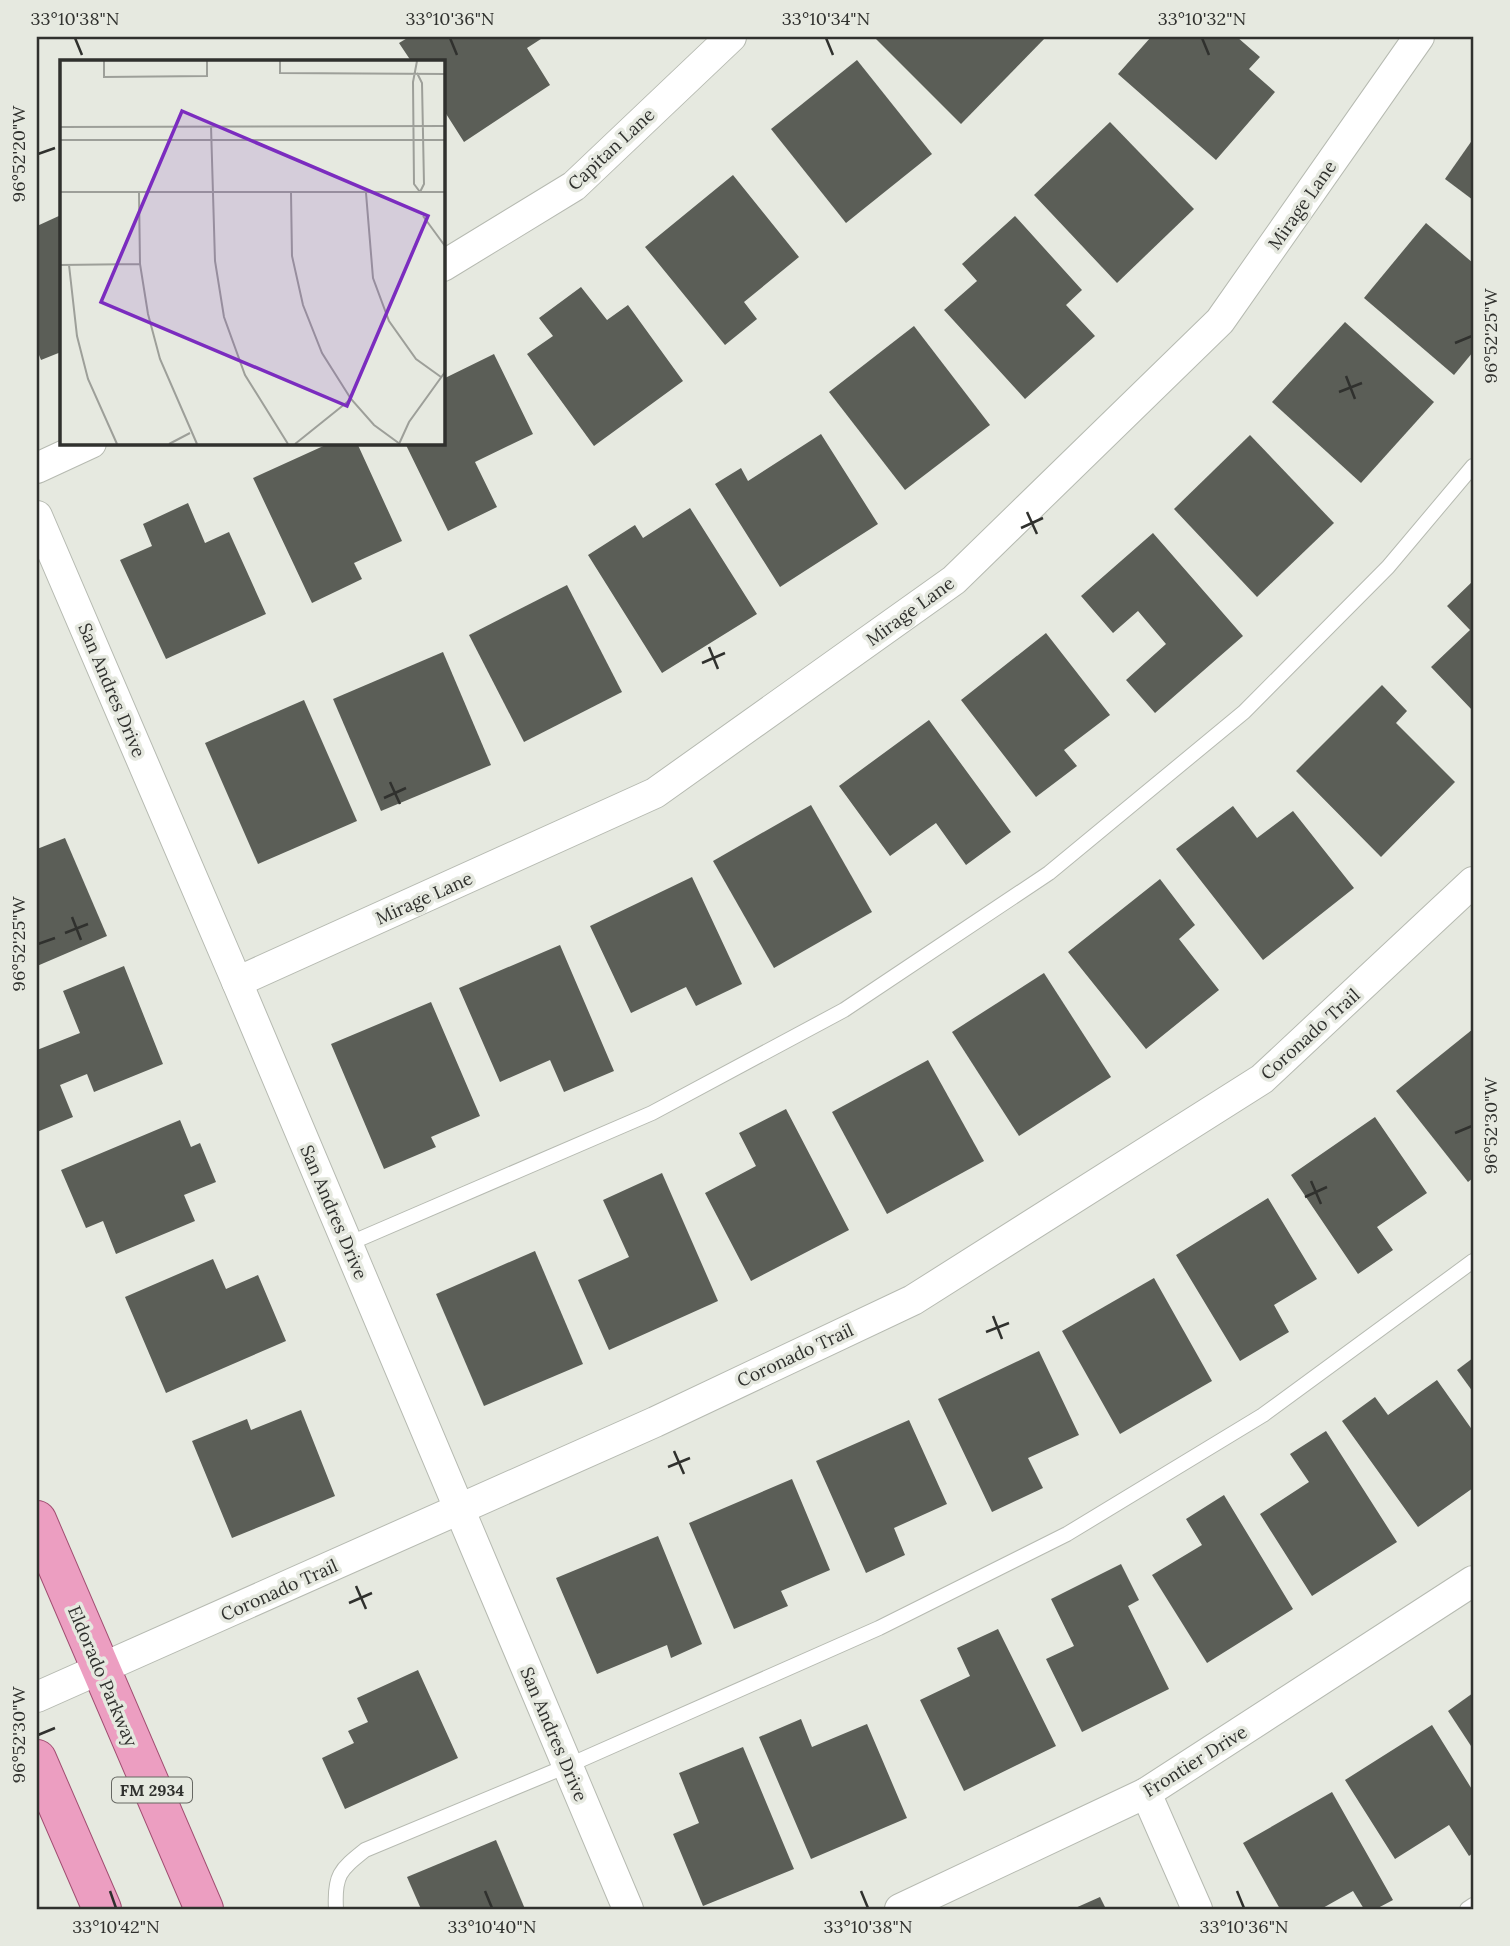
<svg xmlns="http://www.w3.org/2000/svg" width="1510" height="1946" viewBox="0 0 1510 1946" font-family="Lora,serif">
<rect width="100%" height="100%" fill="#e6e9e0"/>
<!-- building -->
<g fill="#5b5e57">
<path d="M409,37h135l-17,11 23,37 -86,57 -21,-33v-48h-32l-12,-18z"/>
<path d="M874,37h172l-85,87z"/>
<path d="M1151,37h86l23,20 -11,12 26,23 -59,68 -98,-86z"/>
<path d="M857,60l75,94 -86,69 -75,-94z"/>
<path d="M1110,122l84,87 -77,74 -83,-88z"/>
<path d="M1473,139v61l-28,-21z"/>
<path d="M733,175l66,82 -55,45 13,17 -32,26 -80,-98z"/>
<path d="M61,215v137l-20,8 -4,-10v-124z"/>
<path d="M1015,216l67,74 -16,15 29,31 -70,63 -81,-89 33,-29 -15,-17z"/>
<path d="M1426,223l47,40v89l-19,23 -90,-77z"/>
<path d="M581,287l26,33 21,-15 55,76 -89,65 -67,-92 26,-18 -14,-18z"/>
<path d="M1345,322l89,80 -73,81 -89,-81z"/>
<path d="M914,326l76,99 -85,65 -76,-98z"/>
<path d="M494,354l39,80 -58,28 22,45 -49,24 -43,-88h38v-64z"/>
<path d="M821,434l57,90 -98,63 -65,-103 26,-16 7,13z"/>
<path d="M1250,435l84,88 -77,74 -83,-88z"/>
<path d="M330,443h27l45,98 -48,22 8,16 -50,24 -59,-125z"/>
<path d="M188,503l17,40 24,-11 37,82 -100,45 -46,-99 32,-14 -9,-22z"/>
<path d="M690,508l67,106 -95,59 -74,-118 47,-30 8,13z"/>
<path d="M1153,533l90,103 -88,77 -29,-33 40,-36 -28,-33 -25,22 -32,-37z"/>
<path d="M1473,581v130l-42,-44 39,-37 -23,-24z"/>
<path d="M567,585l55,107 -98,50 -55,-107z"/>
<path d="M1046,633l64,82 -46,35 13,16 -41,31 -75,-97z"/>
<path d="M443,652l48,113 -110,46 -48,-112z"/>
<path d="M1382,685l25,26 -11,12 59,59 -74,75 -85,-86z"/>
<path d="M304,700l53,121 -99,43 -53,-121z"/>
<path d="M929,720l82,112 -45,33 -30,-42 -46,33 -51,-70z"/>
<path d="M811,805l61,107 -98,56 -61,-107z"/>
<path d="M1233,806l24,32 36,-27 61,77 -91,72 -87,-111z"/>
<path d="M65,838l42,98 -70,30v-117z"/>
<path d="M692,877l50,107 -46,22 -10,-19 -55,26 -41,-87z"/>
<path d="M1160,879l35,46 -16,14 40,51 -73,59 -78,-97z"/>
<path d="M560,945l54,126 -50,21 -14,-32 -50,22 -41,-94z"/>
<path d="M124,966l39,98 -69,28 -7,-18 -27,11 13,32 -36,15v-82l43,-17 -17,-42z"/>
<path d="M1044,973l67,104 -92,59 -67,-104z"/>
<path d="M431,1002l49,114 -49,21 5,10 -52,22 -53,-125z"/>
<path d="M1473,1029v149l-5,4 -72,-91z"/>
<path d="M928,1060l56,101 -97,53 -55,-102z"/>
<path d="M786,1109l63,121 -98,51 -46,-88 51,-27 -17,-33z"/>
<path d="M1375,1117l52,76 -50,34 16,23 -35,24 -67,-99z"/>
<path d="M180,1120l11,27 9,-4 16,39 -32,13 11,26 -79,33 -13,-33 -17,7 -25,-58z"/>
<path d="M662,1173l56,128 -109,49 -31,-70 51,-23 -26,-57z"/>
<path d="M1268,1198l49,81 -43,26 15,27 -49,29 -64,-106z"/>
<path d="M535,1251l48,113 -99,42 -48,-112z"/>
<path d="M213,1259l13,30 32,-14 28,66 -120,52 -41,-96z"/>
<path d="M1154,1278l58,103 -92,53 -58,-103z"/>
<path d="M1039,1351l40,84 -51,23 15,30 -51,24 -54,-113z"/>
<path d="M1473,1358v34l-16,-22z"/>
<path d="M1437,1380l36,51v57l-55,39 -76,-106 33,-24 13,18z"/>
<path d="M301,1410l34,86 -103,42 -40,-97 55,-22 4,11z"/>
<path d="M909,1420l38,84 -53,24 11,27 -39,18 -50,-112z"/>
<path d="M1326,1431l71,111 -85,54 -52,-82 49,-32 -19,-28z"/>
<path d="M792,1479l38,91 -49,21 7,15 -54,23 -45,-106z"/>
<path d="M1224,1495l69,114 -86,54 -55,-88 50,-30 -16,-26z"/>
<path d="M658,1536l44,108 -31,14 -4,-13 -70,29 -41,-96z"/>
<path d="M1121,1564l18,36 -11,6 41,83 -87,43 -36,-73 28,-13 -23,-47z"/>
<path d="M998,1629l58,117 -92,45 -44,-91 50,-24 -13,-28z"/>
<path d="M418,1670l40,88 -113,51 -23,-51 32,-15 -6,-12 20,-9 -11,-24z"/>
<path d="M1473,1693v56l-25,-38z"/>
<path d="M801,1719l11,28 55,-23 40,94 -96,41 -52,-122z"/>
<path d="M1432,1725l41,66v62l-4,3 -20,-31 -54,34 -50,-79z"/>
<path d="M743,1747l51,122 -91,37 -30,-72 26,-11 -20,-50z"/>
<path d="M1332,1792l61,108 -17,9h-12l-11,-18 -32,18h-41l-37,-66z"/>
<path d="M496,1840l29,69h-104l-14,-32z"/>
<path d="M1100,1897l6,12h-33z"/>
</g>
<g fill="none" stroke-linecap="round" stroke-linejoin="round">
<defs>
<g id="lane">
<path d="M348,1244l304,-131 192,-103 205,-137 195,-161 144,-145 85,-101"/>
<path d="M336,1909c-2,-34 4,-39 29,-59l202,-84 312,-138 188,-94 196,-119 210,-154"/>
<path d="M1467,1909l6,-4"/>
</g>
<g id="street">
<path d="M443,266l131,-80 157,-149"/>
<path d="M37,468l54,-25"/>
<path d="M37,516l200,466 391,927"/>
<path d="M237,982l418,-189 299,-213 266,-259 199,-284"/>
<path d="M37,1697l618,-275 258,-122 349,-221 211,-197"/>
<path d="M1146,1793l51,116"/>
<path d="M900,1909l246,-116 327,-212"/>
</g>
<g id="primary">
<path d="M37,1520l167,389"/>
<path d="M37,1759l65,150"/>
</g>
</defs>
<!-- lane casing -->
<use href="#lane" stroke="#b6bab1" stroke-width="16"/>
<!-- street casing -->
<use href="#street" stroke="#b6bab1" stroke-width="32"/>
<!-- primary casing -->
<use href="#primary" stroke="#a24e72" stroke-width="40"/>
<!-- lane -->
<use href="#lane" stroke="#fff" stroke-width="14"/>
<!-- street -->
<use href="#street" stroke="#fff" stroke-width="30"/>
<!-- primary -->
<use href="#primary" stroke="#ec9ec1" stroke-width="38"/>
</g>
<!-- ticks -->
<path fill="none" stroke="#30312e" stroke-width="2.5" d="M75,38l7,17M450,38l7,17M826,38l7,17M1202,38l7,17M38,154l17,-6M1455,343l17,-7M1346,376l9,23M1339,392l23,-9M1027,512l10,22M1021,528l22,-10M709,647l9,22M702,663l23,-10M390,782l10,22M384,798l22,-10M72,917l9,23M65,933l23,-9M38,944l17,-6M1455,1133l17,-7M1311,1181l10,23M1305,1197l22,-10M993,1316l9,23M986,1332l23,-9M674,1451l10,23M668,1467l22,-9M356,1586l10,23M349,1603l23,-10M38,1735l17,-7M110,1891l6,17M485,1891l7,17M861,1891l7,17M1237,1891l7,17"/>
<g text-anchor="middle" dominant-baseline="central" stroke-width="7" stroke-linejoin="round" paint-order="stroke">
<!-- shield labels -->
<rect fill="#e6e9e0" stroke="#676863" stroke-width="2" x="112" y="1777.5" width="80" height="25" rx="5"/>
<g font-size="16" font-weight="bold" fill="#30312e">
<text x="152" y="1790">FM 2934</text>
</g>
<!-- street labels -->
<g font-size="18" fill="#30312e" stroke="#e6e9e0">
<text transform="translate(611 149) rotate(-43)">Capitan Lane</text>
<text transform="translate(1302 205) rotate(-55)">Mirage Lane</text>
<text transform="translate(910 611) rotate(-36)">Mirage Lane</text>
<text transform="translate(112 690) rotate(67)">San Andres Drive</text>
<text transform="translate(424 898) rotate(-24)">Mirage Lane</text>
<text transform="translate(1310 1034) rotate(-42)">Coronado Trail</text>
<text transform="translate(334 1212) rotate(67)">San Andres Drive</text>
<text transform="translate(795 1355) rotate(-25)">Coronado Trail</text>
<text transform="translate(279 1590) rotate(-24)">Coronado Trail</text>
<text transform="translate(103 1676) rotate(67)">Eldorado Parkway</text>
<text transform="translate(554 1734) rotate(67)">San Andres Drive</text>
<text transform="translate(1195 1761) rotate(-32)">Frontier Drive</text>
</g>
</g>
<!-- overview -->
<g transform="translate(60 60)">
<rect width="385" height="385" fill="#e6e9e0"/>
<path fill="none" stroke="#9d9f99" stroke-width="2" d="M44,1v16l103,-1v-15M220,1v12l165,1M357,1l-4,21 1,102 6,8M357,13l5,10 2,101 -4,8M151,66l4,135 9,56 21,58 43,69M0,67l385,-1M0,80h385M0,132h385M79,133l1,71 8,50 12,45 37,85M231,133l1,63 11,49 19,48 29,46 23,26 26,19M306,133l7,85 16,43 27,38 25,18M363,156l22,30M0,205l80,-1M9,205l8,71 11,43 29,65M109,384l21,-11M235,384l56,-45M339,384l10,-22 36,-50"/>
<path fill="#7b2cbf" fill-opacity="0.15" stroke="#7b2cbf" stroke-width="3.5" d="M122,51l246,105 -81,190 -246,-104z"/>
<rect width="385" height="385" fill="none" stroke="#30312e" stroke-width="3.5"/>
</g>
<!-- border -->
<rect width="1510" height="1946" fill="none" stroke="#e6e9e0" stroke-width="77"/>
<rect x="38" y="38" width="1434" height="1870" fill="none" stroke="#30312e" stroke-width="2.5"/>
<g font-size="18" text-anchor="middle" fill="#30312e">
<text x="75" y="25">33°10'38"N</text>
<text x="450" y="25">33°10'36"N</text>
<text x="826" y="25">33°10'34"N</text>
<text x="1202" y="25">33°10'32"N</text>
<text transform="translate(19 154) rotate(-90)" y="6">96°52'20"W</text>
<text transform="translate(1491 336) rotate(-90)" y="6">96°52'25"W</text>
<text transform="translate(19 944) rotate(-90)" y="6">96°52'25"W</text>
<text transform="translate(1491 1126) rotate(-90)" y="6">96°52'30"W</text>
<text transform="translate(19 1735) rotate(-90)" y="6">96°52'30"W</text>
<text x="116" y="1933">33°10'42"N</text>
<text x="492" y="1933">33°10'40"N</text>
<text x="868" y="1933">33°10'38"N</text>
<text x="1244" y="1933">33°10'36"N</text>
</g>
</svg>
